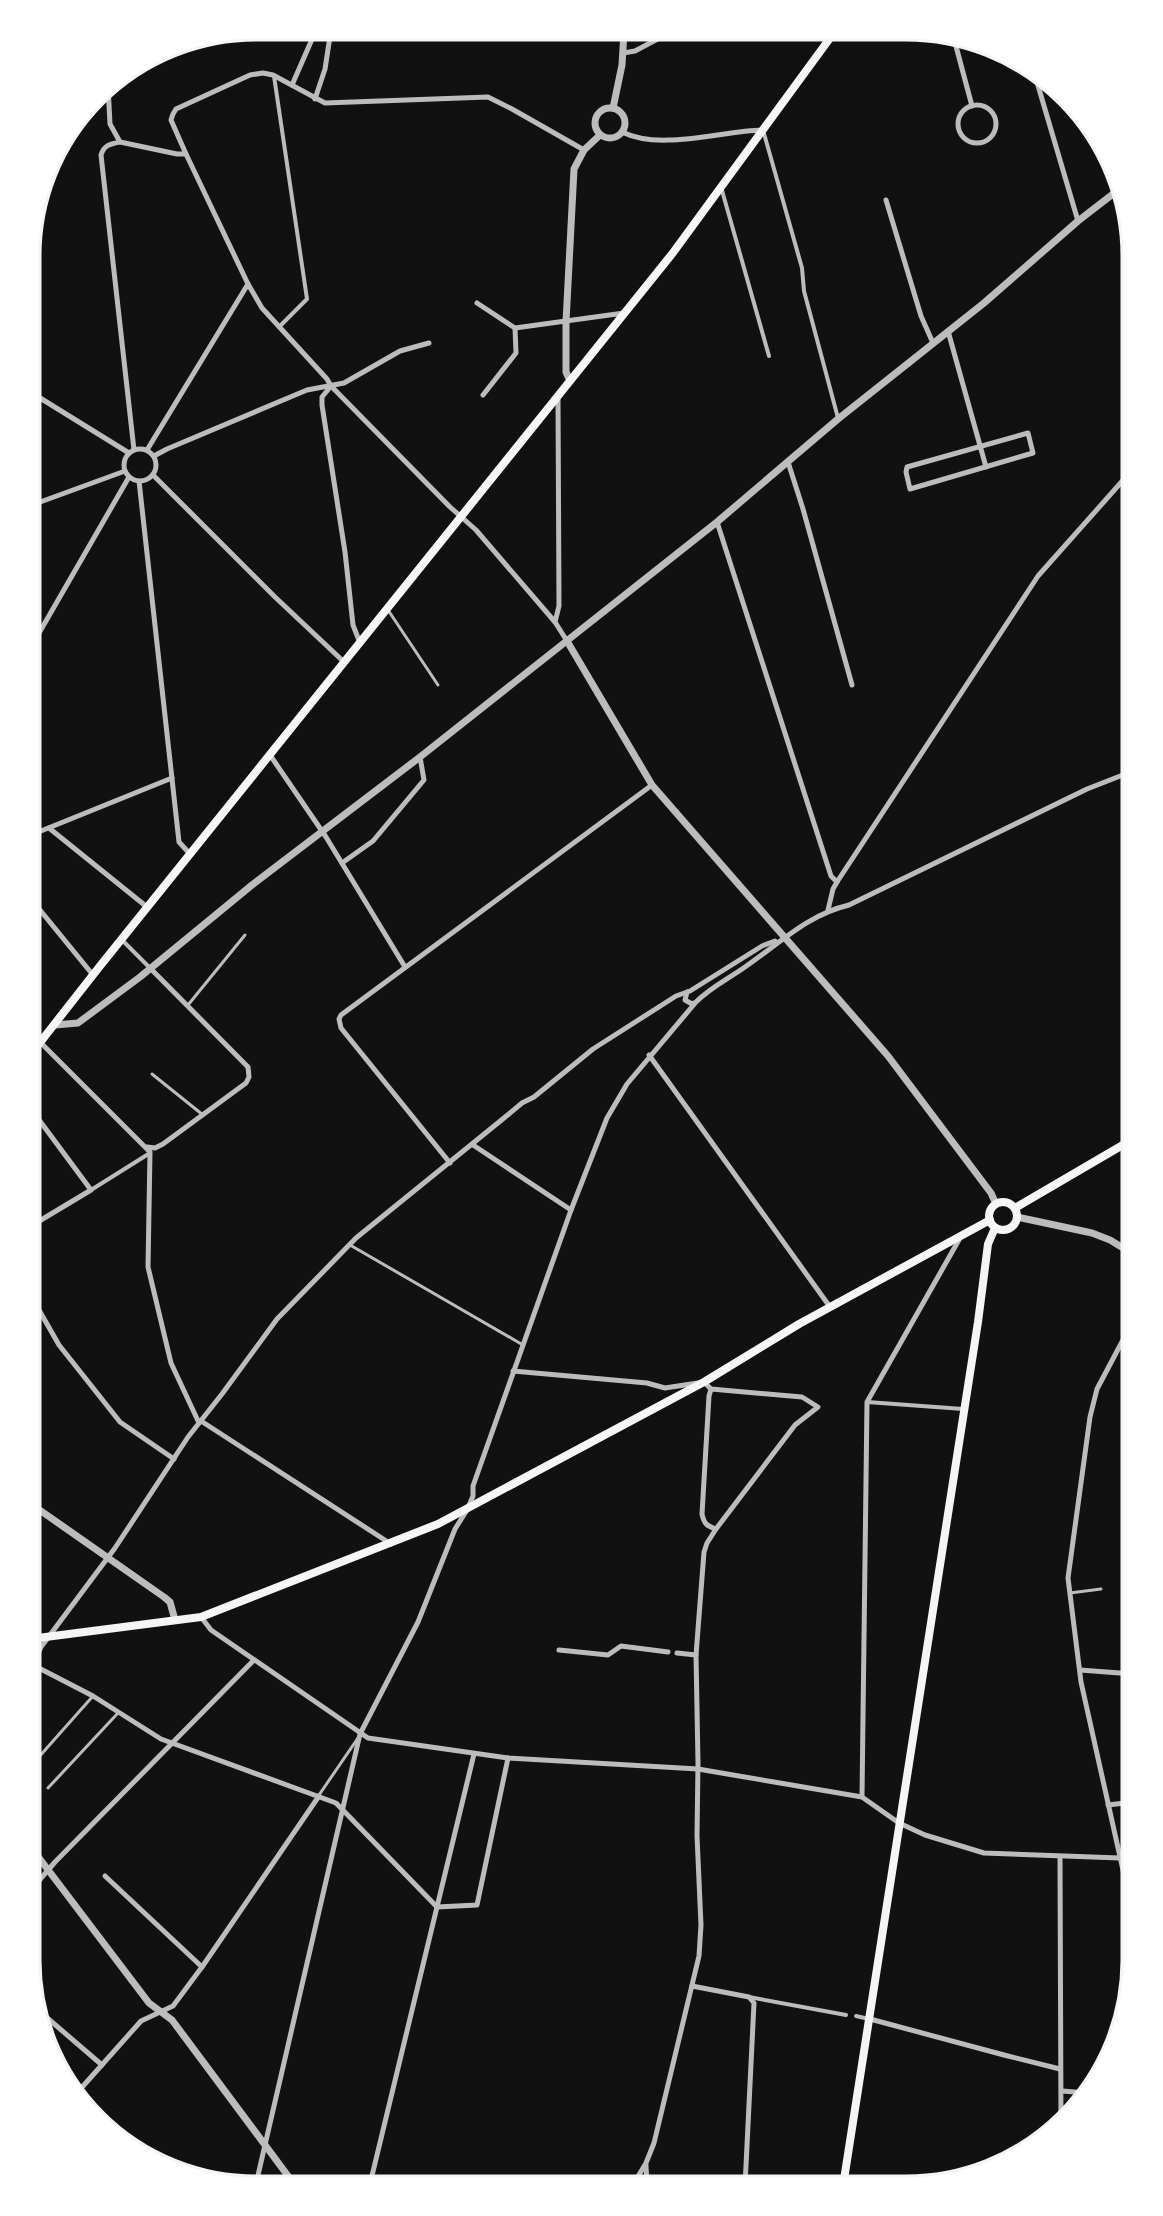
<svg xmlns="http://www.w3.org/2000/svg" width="1163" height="2216" viewBox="0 0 1163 2216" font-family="'Alegreya Sans',sans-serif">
<rect width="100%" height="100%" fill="#111"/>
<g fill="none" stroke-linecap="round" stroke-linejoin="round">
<!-- service -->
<g stroke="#bcbcbc" stroke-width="3">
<path d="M388,610l50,75"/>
<path d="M188,1005l57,-70"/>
<path d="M152,1074l51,41"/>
<path d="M350,1245l173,100"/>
<path d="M1125,1585l8,-1"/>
<path d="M1070,1593l31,-4"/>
<path d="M30,1767l63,-71"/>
<path d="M48,1788l70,-75"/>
<path d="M319,1795l39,-57"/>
</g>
<!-- pedestrian -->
<g stroke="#bcbcbc" stroke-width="4">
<path d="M274,76l33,223 -28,28"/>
<path d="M763,130l39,138 2,23 34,127"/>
<path d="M721,187l48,169"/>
<path d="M121,939l29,29"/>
<path d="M91,1190l59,-37"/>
<path d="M867,1402l96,7"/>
<path d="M749,1997l97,18"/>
<path d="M856,2016l13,3"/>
</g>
<!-- minor -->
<g stroke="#bcbcbc" stroke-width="5">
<path d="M953,35l19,71"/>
<path d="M623,53l12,-2 34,-18"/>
<path d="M1034,72l44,149"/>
<path d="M292,85l21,-48 6,-7"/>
<path d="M108,86l2,38 10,18 57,12h9"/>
<path d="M315,99l10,-30 6,-39"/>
<circle cx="977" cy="124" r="19"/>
<path d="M622,132c38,19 99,-1 140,-2"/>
<path d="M120,142c-10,2 -16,3 -19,13l33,295"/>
<path d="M886,200l35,116 12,27"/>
<path d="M477,303l38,25 109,-15"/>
<path d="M948,331l38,136"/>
<path d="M331,386l-9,11v8l23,147 8,73 7,18"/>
<path d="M32,393l97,60"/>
<path d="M483,395l33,-42 -1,-25"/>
<path d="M1028,433l5,20 -123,36 -4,-17 1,-5z"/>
<circle cx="140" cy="465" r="16"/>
<path d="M147,450l101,-166"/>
<path d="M154,456l13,-7 140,-59 37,-7 56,-32 29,-8"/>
<path d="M788,462l15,47 49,176"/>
<path d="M153,475l122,122 69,65"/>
<path d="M139,481l40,361 11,12"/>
<path d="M32,505l93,-34"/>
<path d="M717,522l114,354 6,6"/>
<path d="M555,622l4,-16 -1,-210"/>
<path d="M567,641l-12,-19 -79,-92 -26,-23 -119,-121 -4,-7 -65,-71 -14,-24 -62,-130 -15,-34 2,-6 3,-5 74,-34 13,-2 10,2 52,28 163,-6 24,12 72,41"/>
<path d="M31,647l98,-170"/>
<path d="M270,755l56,82 79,130"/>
<path d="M49,828l98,79"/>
<path d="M31,835l141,-57"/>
<path d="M342,863l31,-22 51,-61 -4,-23"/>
<path d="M31,899l62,76"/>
<path d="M828,910l5,-21 4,-7 201,-306 95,-107"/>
<path d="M687,992l-2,8 7,4 2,-1"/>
<path d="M41,1043l109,109 -2,115 23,96 28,60"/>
<path d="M649,1055l181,252"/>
<path d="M473,1145l98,65"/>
<path d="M147,1147l8,1 8,-4 83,-61 3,-6 -1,-10 -98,-99"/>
<path d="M450,1163l-109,-135 -2,-9 2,-4 311,-230"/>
<path d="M31,1226l60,-36 -60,-81"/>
<path d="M31,1296l28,49 61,77 54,37"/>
<path d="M513,1371l134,12 18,5 39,-6 7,7 91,8 16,10 -23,18 -79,104 -9,14 -3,9 -8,103 2,108 -1,73 4,89 -2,31 -45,187 -8,20 -13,22"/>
<path d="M711,1389l-2,7 -7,118c2,10 5,12 14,15"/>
<path d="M201,1421l190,123"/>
<path d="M201,1617l10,13 157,108 140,20 190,11 164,28 37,26 26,12 59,18 136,5"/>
<path d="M559,1650l49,5 13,-9 47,6"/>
<path d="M677,1653l19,2"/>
<path d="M1080,1670l53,4"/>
<path d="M508,1758l-31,147 -40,2 -101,-104 -175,-64 -68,-43 -60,-31 8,-18 74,-99 73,-111 34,-43 55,-75 79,-81 148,-120 18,-15 12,-6 59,-48 83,-53 14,-5 72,-45 13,-5"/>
<path d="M862,1797l5,-395 93,-164"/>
<path d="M1108,1805l25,-3"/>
<path d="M1060,1857l1,264"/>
<path d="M105,1876l97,91"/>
<path d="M30,1891l25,-29 199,-202"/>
<path d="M1133,1915l-52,-233 -13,-104 22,-161 7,-28 36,-68"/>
<path d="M692,1986l57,11 5,6 -9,183"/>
<path d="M38,2010l64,55"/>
<path d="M870,2019l134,36 56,14"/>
<path d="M1062,2091l26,2"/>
<path d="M76,2094l65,-73 32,-15 29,-39 117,-171"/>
<path d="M646,2165l1,20"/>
<path d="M256,2184l104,-450 58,-112 37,-93 12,-19 6,-14v-10l98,-276 36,-92 20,-34 69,-82c15,-15 32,-23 49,-35 35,-24 62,-52 104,-62l238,-116 46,-18"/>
<path d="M370,2184l104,-430"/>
</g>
<!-- tertiary -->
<g stroke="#bcbcbc" stroke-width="7">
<circle cx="610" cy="123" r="15"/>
<path d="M613,108l9,-43 2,-33"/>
<path d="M570,381l-4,-9v-50l8,-153 10,-19 16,-15"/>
<path d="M567,641l85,144 236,271 103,137 5,11"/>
<path d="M55,1025l23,-2 62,-46 112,-92 168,-128 297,-235 121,-103 146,-116 94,-82 44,-34"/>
<path d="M1017,1217l75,16 18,7 23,14"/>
<path d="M31,1504l133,93 6,5 5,18"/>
<path d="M30,1846l119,157 23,17 122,164"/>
</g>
<!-- secondary -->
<g stroke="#f5f5f5" stroke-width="8">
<path d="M31,1054l69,-88 572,-712 161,-220"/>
<circle cx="1003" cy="1216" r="14"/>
<path d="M1015,1208l118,-69"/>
<path d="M30,1639l171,-22 237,-93 266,-142 95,-58 191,-104"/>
<path d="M843,2186l135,-864 10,-78 7,-16"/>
</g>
</g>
<!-- crop -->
<path d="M0 0H1163V2216H0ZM256 40H906A216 216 0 0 1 1122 256V1960A216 216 0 0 1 906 2176H256A216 216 0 0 1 40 1960V256A216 216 0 0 1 256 40Z" fill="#fff" fill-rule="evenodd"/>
<path fill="none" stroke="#f5f5f5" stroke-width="3" d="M256 40H906A216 216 0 0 1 1122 256V1960A216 216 0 0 1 906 2176H256A216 216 0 0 1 40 1960V256A216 216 0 0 1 256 40Z"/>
</svg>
